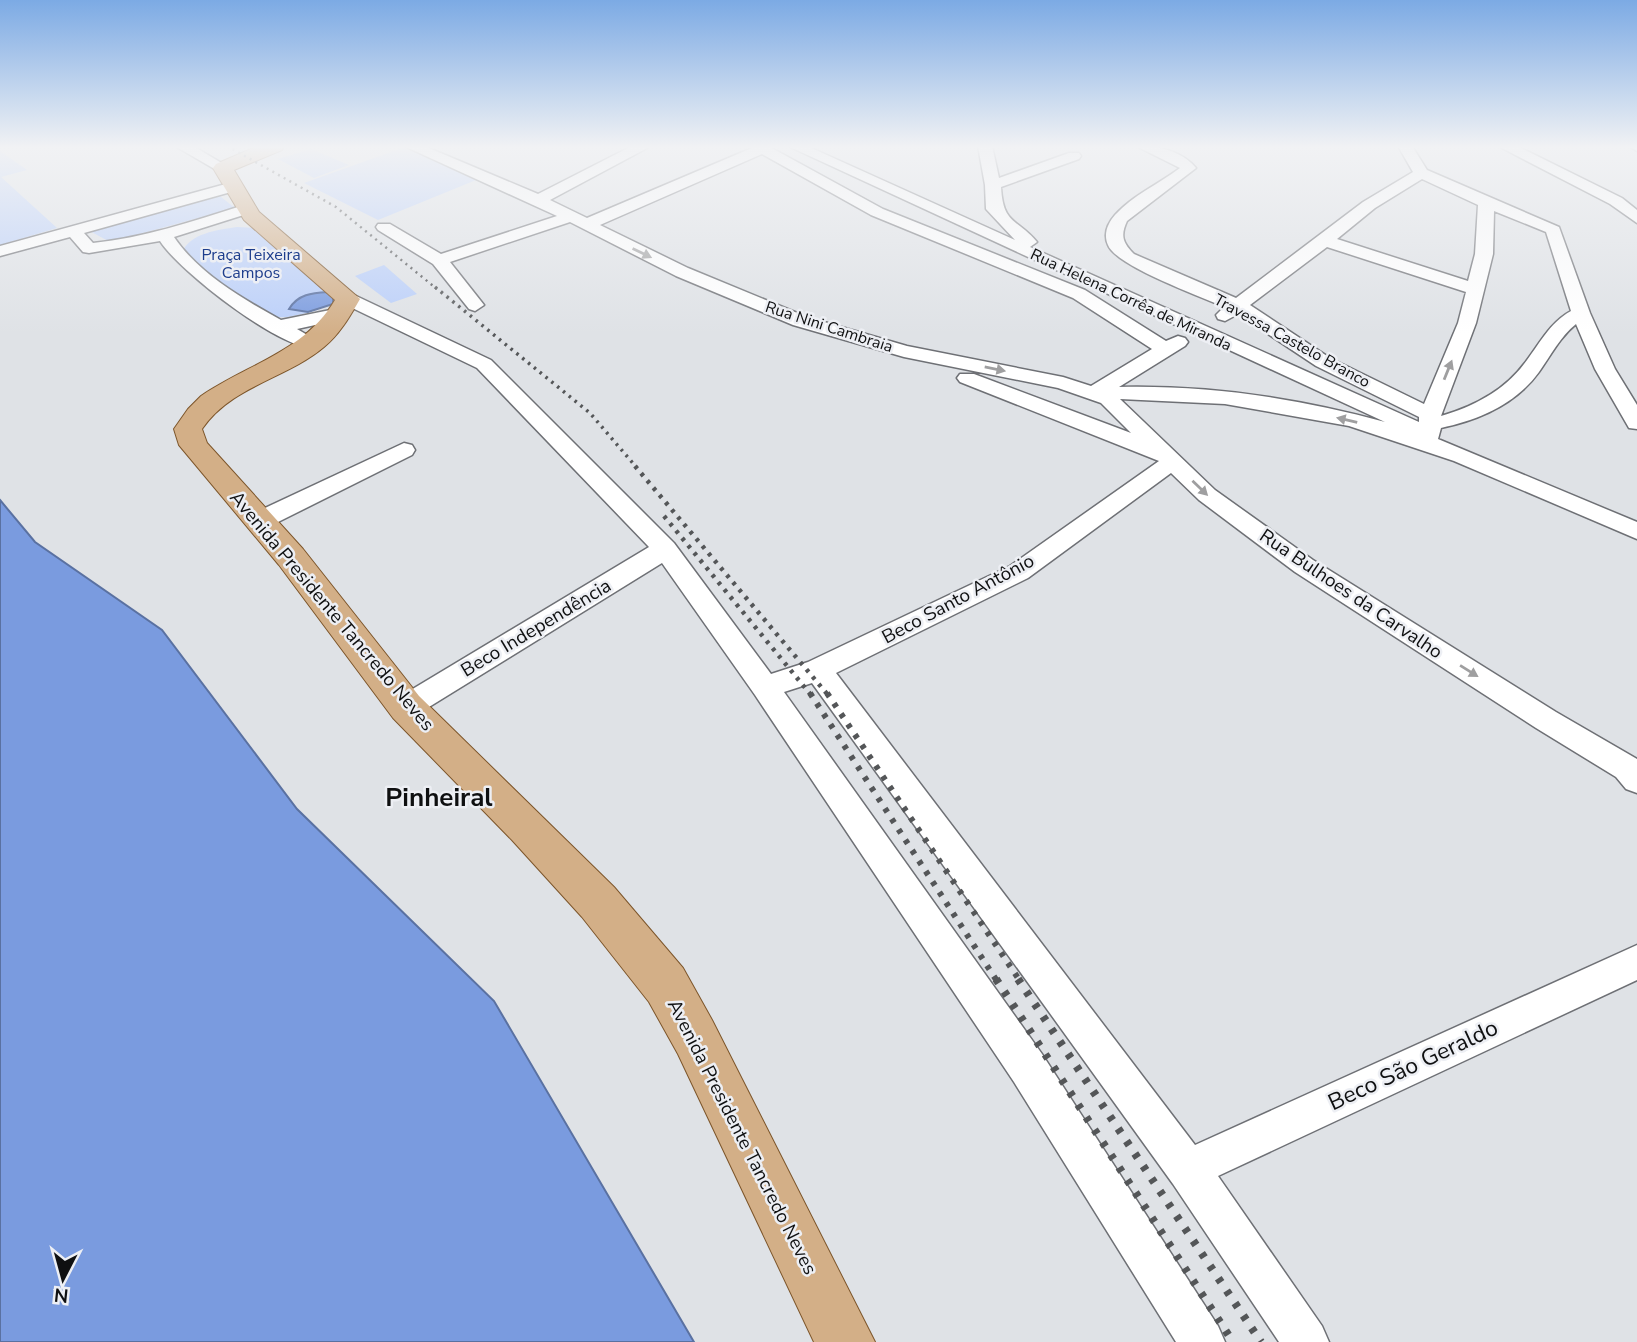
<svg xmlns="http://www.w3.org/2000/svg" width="1637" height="1342" viewBox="0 0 1637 1342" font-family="'Nunito Sans',sans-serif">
<rect width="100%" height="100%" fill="#dfe2e6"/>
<!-- green -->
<g fill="#bacffa">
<path d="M405,147l76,31 -103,42 -74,-37z"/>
<path d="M311,149l38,16 -35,13 -36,-19z"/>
<path d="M0,151l27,19 -26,7 56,51 -57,17z"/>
<path d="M216,193l19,15 -125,34 -22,-12z"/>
<path d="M237,227l19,1 75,64 -13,15 -11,6 -20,4 -23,1 -82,-65c7,-20 36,-23 55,-26z"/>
<path d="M384,265l33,29 -26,9 -36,-27z"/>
</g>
<!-- water -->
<g fill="#7a9bdf" stroke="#5a71a1" stroke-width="2">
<path d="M328,292l5,5v7l-25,8 -19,-3c9,-15 23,-16 39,-17z"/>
<path d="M0,500l35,42 127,88 135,179 197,192 200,341h-694z"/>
</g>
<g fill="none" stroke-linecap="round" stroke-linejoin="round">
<defs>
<g id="minor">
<path d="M175,146h18l37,22 -2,3h-10z"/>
<path d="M404,146h20l114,48 94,-48h19l-101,54 37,18 165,-70 -2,-2h18l115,63 202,81 81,51 12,-5 7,2 3,4 -3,4 -66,41c90,-2 179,11 266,35l-597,-276h19l208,94 -29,-31 -1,-24 -7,-39h14l7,32 70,-25h10l2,3 -2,3 -78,28c2,38 16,31 36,55l-7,5 389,175v-5l-103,-51 -78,-52 -13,7 -7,-2 -2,-4 8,-8c-24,-11 -108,-41 -116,-62 -5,-11 0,-22 7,-30 18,-20 44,-31 65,-47l-44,-22c22,0 45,4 60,22l-69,53c-7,15 -4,22 7,33l102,44 127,-96 50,-30 -15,-26h14l15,24 132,57 31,86 25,56 22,36v24l-8,-1 -34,-59 -19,-45c-16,13 -25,31 -37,48 -23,32 -60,48 -98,56l-3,11 199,83v17l-183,-78 -105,-35 -124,-22 -105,-5 95,91 98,70 243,152 81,47v34l-11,-4 -10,-12 -80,-49 -241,-156 -96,-72 -28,-27 -143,105 -192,95 359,472 442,-200v35l-419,196 104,150 7,16h-50l-106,-158 -361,-501 -28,9 258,362 176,272 7,16h-49l-162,-260 -259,-387 -93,-132 -246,152 -10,3 -10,-3 -4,-8 4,-8 253,-152 -172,-179 -135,-65 -3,-4 9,-5 6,1 137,65 183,183 97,131 37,-12 202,-96 149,-105 -199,-79 -3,-4 3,-4h14l157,59 -30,-30 -43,-15 -154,-31 -111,-32 -117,-49 -106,-54 -120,40 34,43 -9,6 -6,-2 -36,-45 -55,-34 -2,-3 2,-3h12l51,30 116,-38zM762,154l109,61 202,83 79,51 -61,37 -28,-9 -156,-31 -100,-29 -119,-49 -88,-43zM1422,179l56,26 -3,49 -7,27 -131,-42 38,-31zM1494,211l52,21 25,79c-22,12 -32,34 -47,53 -20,27 -52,43 -83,52l35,-93 17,-69zM1327,247l139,45 -8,31 -34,81 -94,-46 -80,-53z"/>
<path d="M1498,146h19l105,52 15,12v13l-27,-19z"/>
<path d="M1629,146h8v5z"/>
<path d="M233,182l5,2 3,3 -3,3 -154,43 9,10c51,-5 100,-22 148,-37h12l2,3 -2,3 -79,25c25,37 69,62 107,83l59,-12 7,2 2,4 -2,4 -50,11 26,15 -3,4c-33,8 -142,-78 -160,-107l-71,12 -6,-1 -13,-15 -70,19v-10z"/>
<path d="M404,443l8,2 3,5 -3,5 -144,72 -9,2 -9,-2 -3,-6 3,-6z"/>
</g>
<path id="major" d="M258,146h26l-2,4 -48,20 25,42 101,87c-10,17 -20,35 -36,48 -38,32 -93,39 -122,82l5,14 96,106 116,147 195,191 69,81 29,52 163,322h-61l-136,-288 -29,-52 -67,-85 -70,-77 -119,-122 -114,-153 -100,-120 -5,-16 14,-20 13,-13c47,-32 104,-45 134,-96l-91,-80 -31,-52 3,-4z"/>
</defs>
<!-- minor casing -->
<use href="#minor" stroke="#6e7075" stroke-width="3"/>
<!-- major casing -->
<use href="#major" stroke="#7c552a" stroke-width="2"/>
<!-- minor -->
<use href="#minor" fill="#fff" fill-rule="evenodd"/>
<!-- major -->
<use href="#major" fill="#d3af87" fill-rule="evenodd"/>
<!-- rail-far4 -->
<path stroke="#545658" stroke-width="2.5" stroke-dasharray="2 4.5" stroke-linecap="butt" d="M227,146l109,61 101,82"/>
<!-- rail-far3 -->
<path stroke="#545658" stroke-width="3.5" stroke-dasharray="2.5 5" stroke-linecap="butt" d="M435,287l155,126 47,55"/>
<!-- rail-far2 -->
<g stroke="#545658" stroke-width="4.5" stroke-dasharray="3.5 6" stroke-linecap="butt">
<path d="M635,466l193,229"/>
<path d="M664,516l147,179"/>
</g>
<!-- rail-far1 -->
<g stroke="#545658" stroke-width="6" stroke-dasharray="4.5 8" stroke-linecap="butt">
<path d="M810,693l187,288"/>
<path d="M827,693l193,288"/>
</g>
<!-- rail -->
<g stroke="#545658" stroke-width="8" stroke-dasharray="5 10" stroke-linecap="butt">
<path d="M996,979l237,363"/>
<path d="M1018,979l243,363"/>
</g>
</g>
<!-- one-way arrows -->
<defs><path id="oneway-solid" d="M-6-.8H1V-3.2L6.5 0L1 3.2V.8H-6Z" transform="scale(1.75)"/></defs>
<g fill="#9f9fa0">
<use href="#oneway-solid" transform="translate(642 253) rotate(26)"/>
<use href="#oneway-solid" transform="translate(995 369) rotate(11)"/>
<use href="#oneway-solid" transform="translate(1448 370) rotate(-68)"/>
<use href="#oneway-solid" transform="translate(1347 420) rotate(-167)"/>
<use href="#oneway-solid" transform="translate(1200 488) rotate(44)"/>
<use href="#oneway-solid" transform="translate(1469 671) rotate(32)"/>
</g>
<!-- sky -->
<linearGradient id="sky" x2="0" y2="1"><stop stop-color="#7caae4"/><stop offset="0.44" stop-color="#f1f2f4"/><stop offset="1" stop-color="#f1f2f4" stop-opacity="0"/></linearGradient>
<rect width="1637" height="334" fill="url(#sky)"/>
<g text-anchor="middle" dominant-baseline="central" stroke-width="5" stroke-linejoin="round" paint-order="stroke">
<!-- far-park labels -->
<g font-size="16" fill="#1e3e8d" stroke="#edeff4">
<text x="251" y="255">Praça Teixeira<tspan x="251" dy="18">Campos</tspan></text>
</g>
<!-- far-street labels -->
<g font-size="16" fill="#0f1011" stroke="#edeff4">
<text transform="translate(1131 300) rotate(25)">Rua Helena Corrêa de Miranda</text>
<text transform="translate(829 327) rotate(18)">Rua Nini Cambraia</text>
<text transform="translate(1292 341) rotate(29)">Travessa Castelo Branco</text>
</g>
<!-- street labels -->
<g font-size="19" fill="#0f1011" stroke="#edeff4">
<text transform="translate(1351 594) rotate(34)">Rua Bulhoes da Carvalho</text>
<text transform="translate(958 599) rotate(-28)">Beco Santo Antônio</text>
<text transform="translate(332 611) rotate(50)">Avenida Presidente Tancredo Neves</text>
<text transform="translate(536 628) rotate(-31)">Beco Independência</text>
<text transform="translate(742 1137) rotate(63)">Avenida Presidente Tancredo Neves</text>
</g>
<!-- near-street labels -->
<g font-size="23" fill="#0f1011" stroke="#edeff4">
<text transform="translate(1413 1065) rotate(-25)">Beco São Geraldo</text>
</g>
<!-- district labels -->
<g font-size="26" font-weight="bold" fill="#0f1011" stroke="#edeff4">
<text x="439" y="797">Pinheiral</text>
</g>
</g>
<!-- north arrow -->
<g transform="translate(63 1279) rotate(186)" stroke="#edeff4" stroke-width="5" paint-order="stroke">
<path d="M0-5L12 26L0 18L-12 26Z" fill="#0f1011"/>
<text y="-10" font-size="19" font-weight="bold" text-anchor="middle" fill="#0f1011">N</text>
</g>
</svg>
